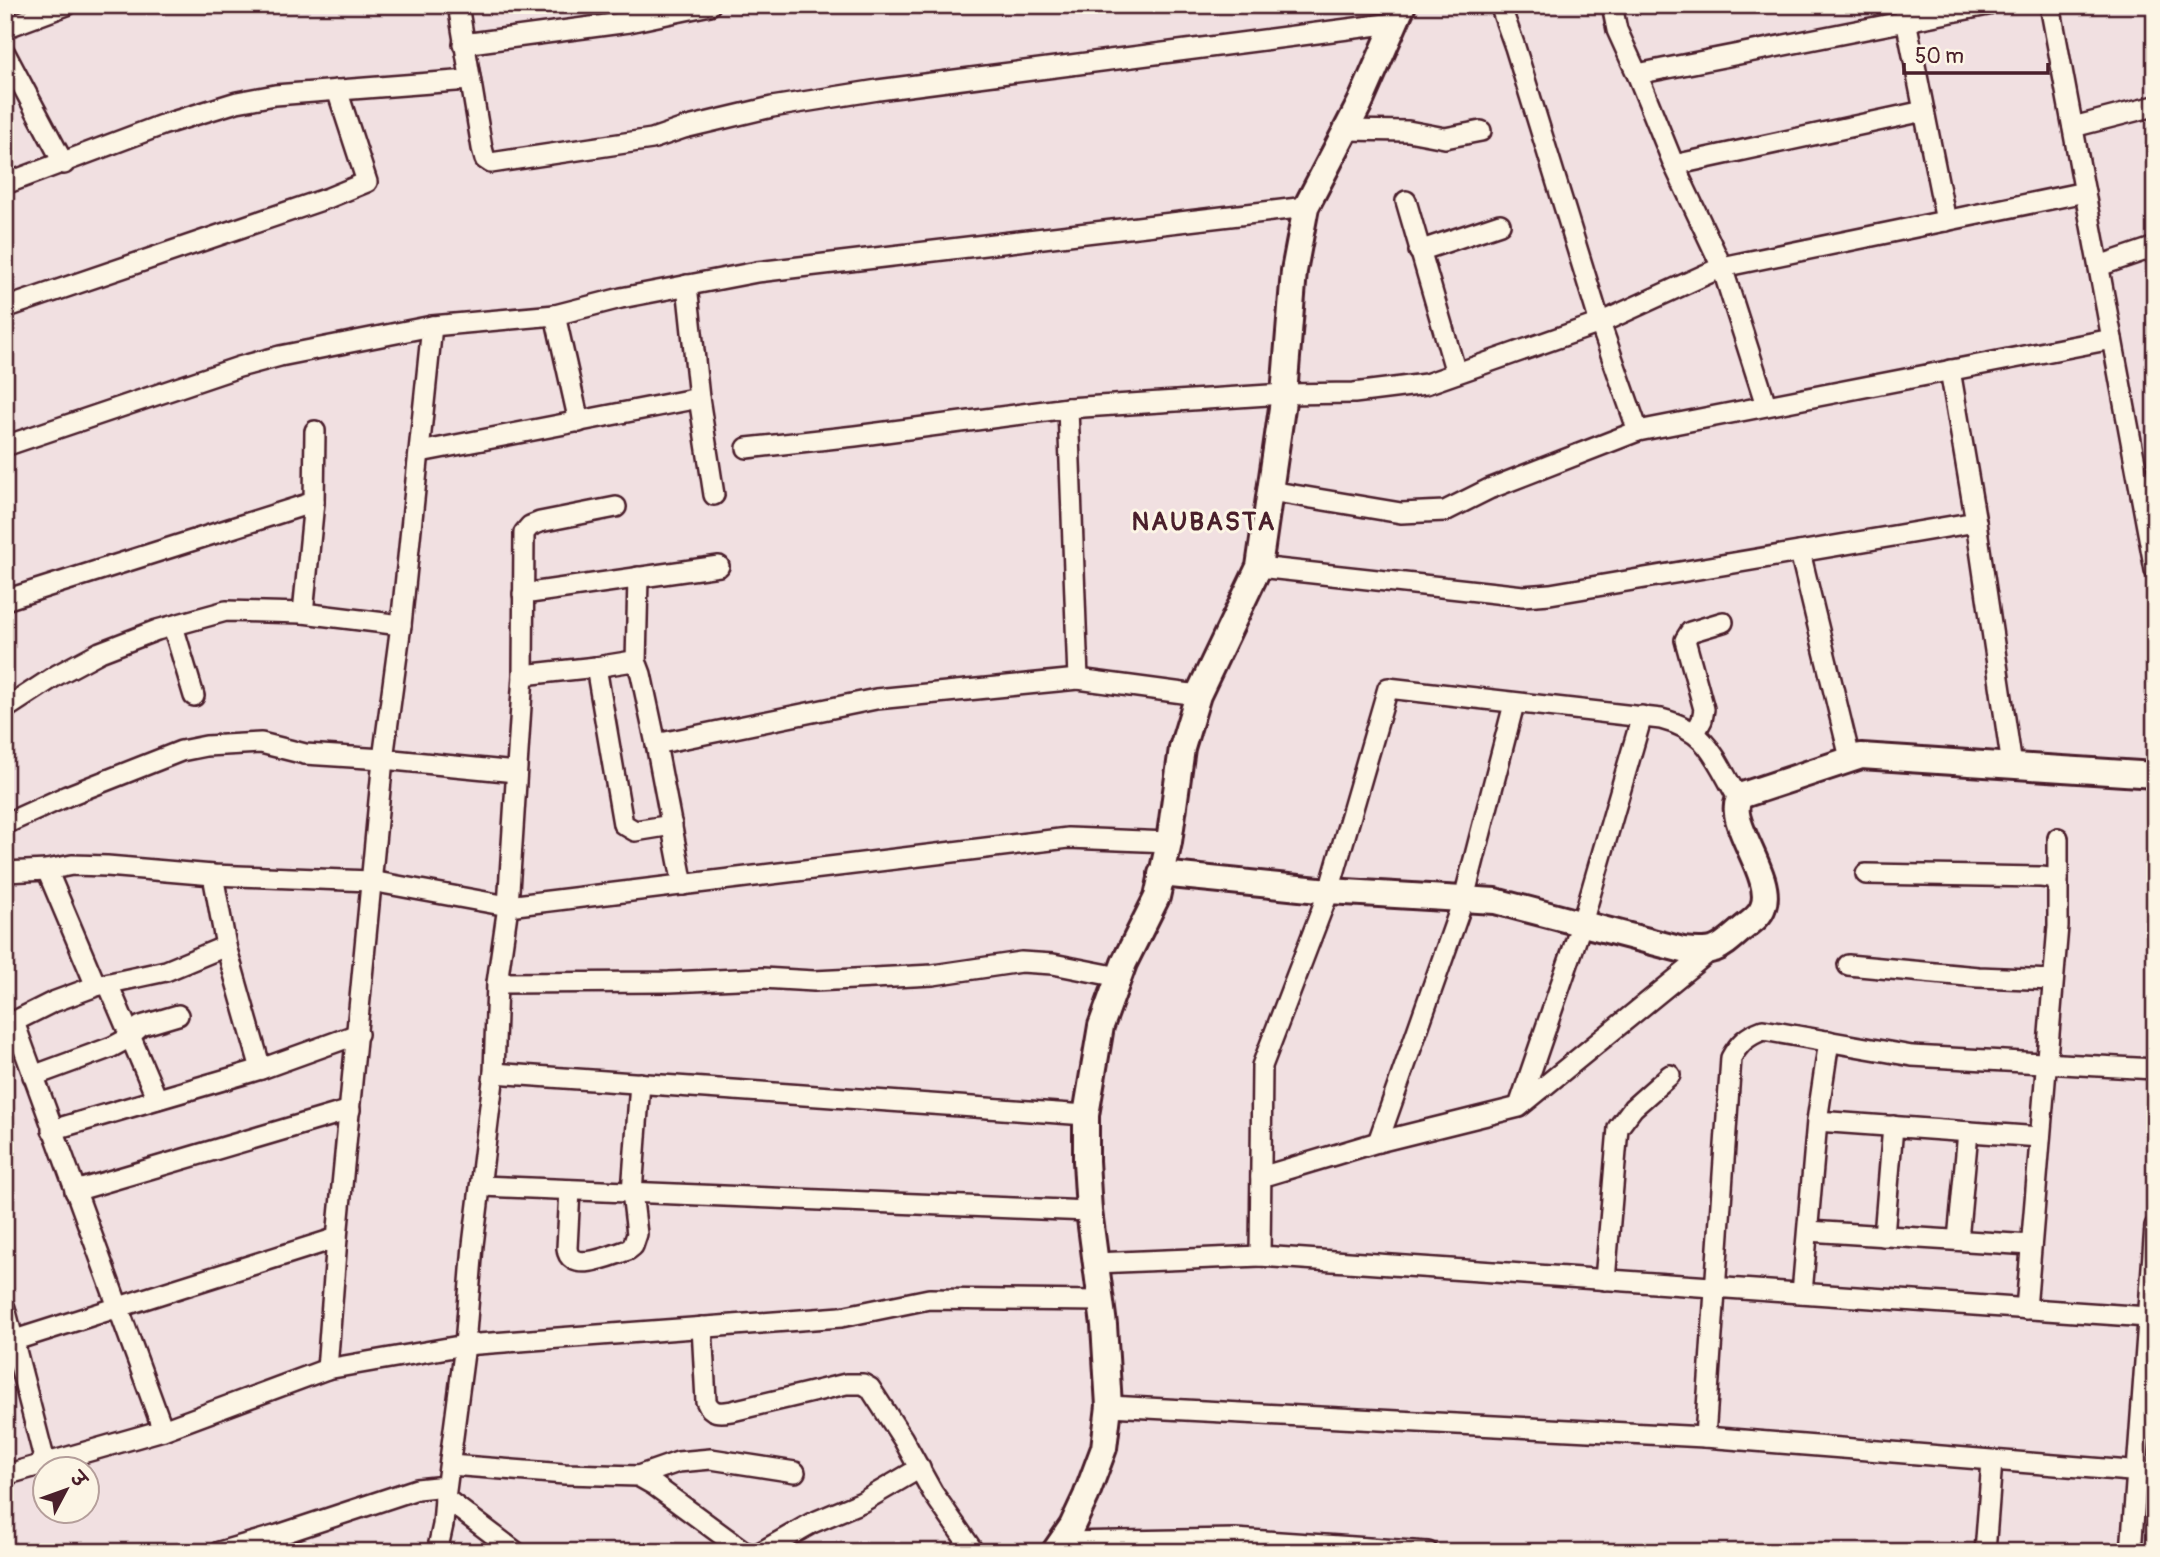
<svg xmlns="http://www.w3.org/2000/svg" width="2160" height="1557" viewBox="0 0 2160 1557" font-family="Pangolin,'Playpen Sans Deva',sans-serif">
<rect width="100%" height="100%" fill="#f1e0e1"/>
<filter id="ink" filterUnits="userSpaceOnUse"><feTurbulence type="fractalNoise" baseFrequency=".0143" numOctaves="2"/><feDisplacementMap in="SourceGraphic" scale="14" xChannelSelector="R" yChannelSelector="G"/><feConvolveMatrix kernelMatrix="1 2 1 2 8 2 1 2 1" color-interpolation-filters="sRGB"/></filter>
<g filter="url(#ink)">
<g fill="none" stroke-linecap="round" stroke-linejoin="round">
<defs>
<g id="minor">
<path d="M458,5l24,143 3,11 6,4 161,-24 32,-11 88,-21 106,-17 516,-67"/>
<path d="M1500,5l15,42 85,276 38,108"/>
<path d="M1612,5l5,25 20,44"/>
<path d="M1903,5l43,216"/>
<path d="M2050,5l105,565"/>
<path d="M5,28l62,-23"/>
<path d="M463,44l166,-22 81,-17"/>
<path d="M5,53l59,111"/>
<path d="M2073,127l82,-21"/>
<path d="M1345,130l63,1 37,7 36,-7"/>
<path d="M1674,165l250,-54"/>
<path d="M5,184l157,-59 75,-23 38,-7 194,-15"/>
<path d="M1406,201l50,172"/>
<path d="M1419,251l81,-27"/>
<path d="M2099,266l56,-19"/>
<path d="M687,285l12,113 15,97"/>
<path d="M5,308l323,-110 39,-16 -30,-92"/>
<path d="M555,315l24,107"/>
<path d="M1950,370l26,152 36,244"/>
<path d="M1766,405l-44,-138 -48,-102 -37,-91 351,-69"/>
<path d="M1068,408l10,271"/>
<path d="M5,446l234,-79 41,-11 152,-30 123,-11 66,-17 136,-26 549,-65"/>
<path d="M747,448l108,-12 213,-28 216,-14 70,-1 72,-9 174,-61 122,-56 363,-75"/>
<path d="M420,452l279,-54"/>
<path d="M1270,491l131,22 44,-2 44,-22 149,-58 474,-92"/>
<path d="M1800,552l50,206"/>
<path d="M1259,567l264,29 27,-2 426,-72"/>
<path d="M523,594l196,-28"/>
<path d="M5,600l309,-98"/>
<path d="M303,613l11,-111 1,-71"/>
<path d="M173,626l21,70"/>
<path d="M636,663l2,-86"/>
<path d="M596,667l27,157 12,7 37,-6"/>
<path d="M523,675l73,-8 37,-6 5,5 3,8 15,70 220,-45 202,-20 120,16"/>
<path d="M5,709l52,-34 43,-23 57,-22 69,-19 77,2 98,12"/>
<path d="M1695,733l7,-13 2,-11 -19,-69 5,-8 33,-10"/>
<path d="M656,744l27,141"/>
<path d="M1738,798c-23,-39 -29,-67 -77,-79l-273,-31 -59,203 -67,175 -2,190 888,61"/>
<path d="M5,824l62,-28 114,-45 25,-5 55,-3 44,11 78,5 133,13"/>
<path d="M5,872l42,-2"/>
<path d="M1866,874l175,3 17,2"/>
<path d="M213,875l13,71 35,123"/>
<path d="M1848,965l130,12 74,3"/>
<path d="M497,983l172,-1 93,-4 52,3 119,-6 88,-13 32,2 66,13"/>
<path d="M108,984l49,115"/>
<path d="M96,986l-49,-116 25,-5 35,1 106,9 158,6 137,25 560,-68 101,4"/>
<path d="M14,1022l149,408"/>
<path d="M5,1026l48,-24 43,-16 70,-15 60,-25"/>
<path d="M494,1073l592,42"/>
<path d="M33,1076l79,-29 13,-7 16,-14 37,-11"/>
<path d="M1519,1106l63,-183 60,-207"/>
<path d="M1817,1121l223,16"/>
<path d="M52,1130l209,-61 97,-35"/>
<path d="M1378,1142l86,-244 50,-194"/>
<path d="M1261,1177l117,-35 141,-35 190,-155"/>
<path d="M481,1186l608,25"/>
<path d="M570,1190l-3,58c2,27 45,7 61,2l5,-4 4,-12 -5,-42 8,-109"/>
<path d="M75,1191l275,-81"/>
<path d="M1808,1231l223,14"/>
<path d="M1884,1236l9,-110"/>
<path d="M1958,1240l10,-108"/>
<path d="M1096,1263l164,-7"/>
<path d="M1605,1280l13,-152 15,-20 37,-33"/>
<path d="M1802,1293l15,-172 12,-80"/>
<path d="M5,1308l40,154"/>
<path d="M2026,1309l32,-383v-88"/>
<path d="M702,1327l4,74c5,13 14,12 26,10l114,-27h17l7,4 33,51 30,54 41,59"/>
<path d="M15,1340l322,-102"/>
<path d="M327,1369l10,-131 46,-479 18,-134 31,-299"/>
<path d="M1109,1406l596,31 450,36"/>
<path d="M1705,1437l26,-379c8,-15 16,-22 32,-28l149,26 243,13"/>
<path d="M450,1465l115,9 73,2 16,9 91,67"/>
<path d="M5,1475l158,-45 164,-61 138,-24 376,-28 88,-18 172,2"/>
<path d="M638,1476l40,-14 33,-3 84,13"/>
<path d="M1066,1551l-4,-9 173,-3 193,13"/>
<path d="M219,1552l59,-17 139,-46 29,-3"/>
<path d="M437,1552l6,-27 2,-27"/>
<path d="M516,1552l-71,-54 20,-153 8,-100 21,-172 3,-90 11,-77 15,-231 1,-142 6,-7 10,-4 76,-15"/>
<path d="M761,1552l51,-29 50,-21 58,-34"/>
<path d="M1985,1552l7,-91"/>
<path d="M2131,1552l24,-326"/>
</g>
<g id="tertiary">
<path d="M1161,874l168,17 166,10 188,49c31,3 34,1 58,-20 8,-7 19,-13 22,-23 13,-32 -45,-93 -20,-112l118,-39 294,19"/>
<path d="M1054,1552l18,-26 14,-30 18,-48 5,-42 -5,-81 -15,-114 -3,-50v-46l15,-89 23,-63 33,-66 12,-55 13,-94 16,-53 61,-128 25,-173 10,-123 12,-64 54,-104 43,-98"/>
</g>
</defs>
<!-- minor casing -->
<use href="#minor" stroke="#4a1f2b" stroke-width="24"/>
<!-- tertiary casing -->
<use href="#tertiary" stroke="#4a1f2b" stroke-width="30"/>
<!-- minor -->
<use href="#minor" stroke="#fcf5e5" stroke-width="19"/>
<!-- tertiary -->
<use href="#tertiary" stroke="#fcf5e5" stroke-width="24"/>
</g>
</g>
<g text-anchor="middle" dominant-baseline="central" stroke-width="6" stroke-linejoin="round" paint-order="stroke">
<!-- district labels -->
<g font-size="26" font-weight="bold" letter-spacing="2" fill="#4a1f2b" stroke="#fcf5e5">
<text x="1204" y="522">NAUBASTA</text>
</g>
</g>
<!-- margin -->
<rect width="2160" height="1557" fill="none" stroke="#fcf5e5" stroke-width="28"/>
<rect x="14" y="14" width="2132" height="1529" fill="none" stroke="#4a1f2b" stroke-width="2.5" filter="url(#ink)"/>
<!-- north arrow -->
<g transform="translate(66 1490) rotate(49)"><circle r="33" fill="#fcf5e5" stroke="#b59f9b" stroke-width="2"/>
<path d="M0-5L12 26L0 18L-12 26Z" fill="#4a1f2b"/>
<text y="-10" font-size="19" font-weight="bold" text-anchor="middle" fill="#4a1f2b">उ</text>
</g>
<!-- scale -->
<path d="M1904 63v10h144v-10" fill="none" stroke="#4a1f2b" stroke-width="3.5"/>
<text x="1915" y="63" font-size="21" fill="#4a1f2b" stroke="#fcf5e5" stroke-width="5" paint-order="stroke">50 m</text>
</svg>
